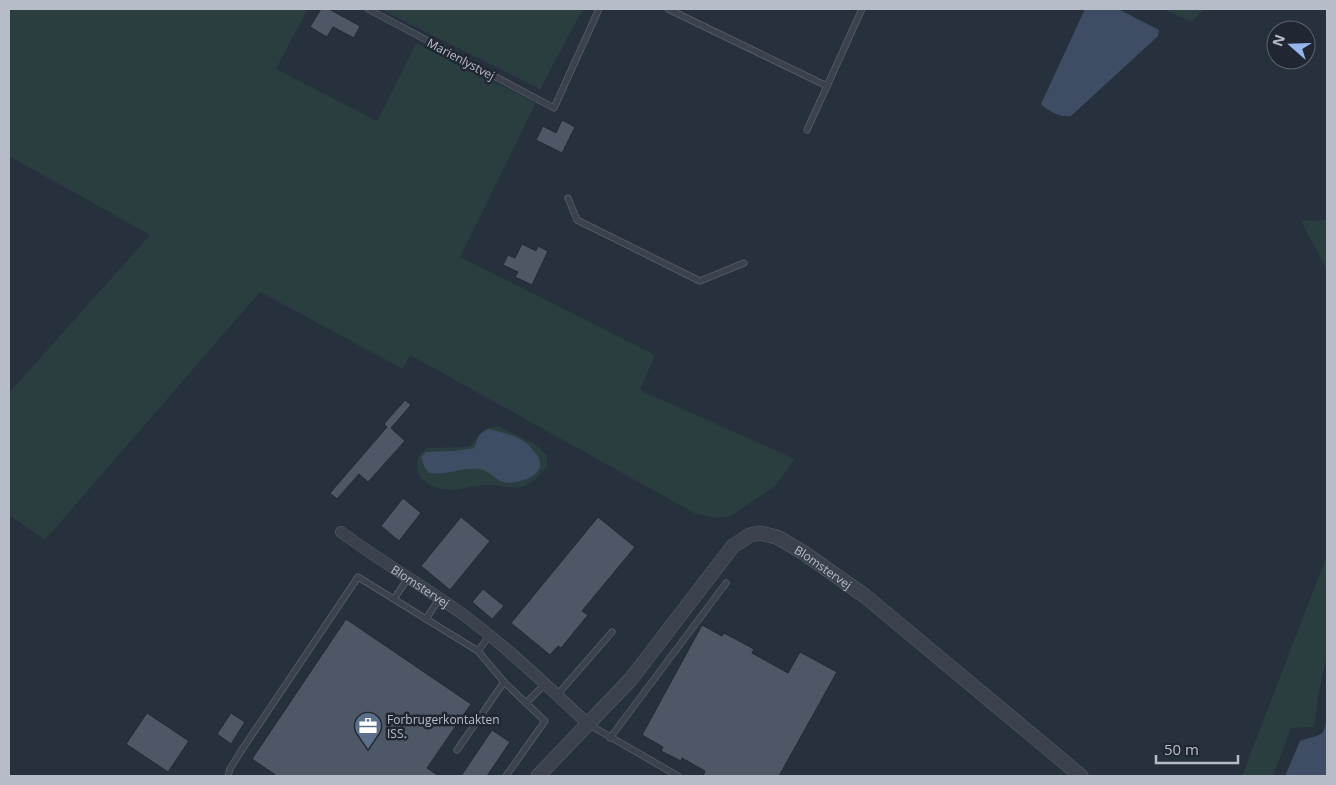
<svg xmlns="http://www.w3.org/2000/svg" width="1336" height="785" viewBox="0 0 1336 785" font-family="'Open Sans',sans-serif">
<rect width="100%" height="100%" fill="#27303d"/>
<!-- green -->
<g fill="#2a3d3f">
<path d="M9,9h299l-32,60 101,52 39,-78 120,60 -76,154 195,98 -15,35 155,69 -20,27 -44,30 -16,2 -21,-5 -284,-158 -7,14 -143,-77 -215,248 -36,-25v-122l141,-158 -141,-79z"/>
<path d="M380,9h203l-43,80z"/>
<path d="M1163,9h42l-14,13z"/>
<path d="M1327,220v50l-26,-49z"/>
<path d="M499,426l35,18 13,11v12c-6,6 -13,15 -21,18 -11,6 -23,0 -34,0 -22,-1 -45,12 -65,-2 -6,-5 -10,-8 -10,-15 -1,-9 2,-15 10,-20l41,-1 5,-4 6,-9 8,-6z"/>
<path d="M1327,555v100l-8,37 -5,35 -23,1 -18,48h-31z"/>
</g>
<!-- water -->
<g fill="#3f4d64">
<path d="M1085,9h33l41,21 -1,6 -87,80c-9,2 -24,-5 -30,-12z"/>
<path d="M489,429c12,3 23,6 33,11 6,3 10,9 14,14 14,19 -11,27 -26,29 -12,1 -17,-10 -27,-13 -18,-5 -36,6 -54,3l-4,-5 -4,-11 5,-5 29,-1 19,-3c4,-10 4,-15 15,-19z"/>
<path d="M1327,711v65h-42l15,-35c23,-8 25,-2 27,-30z"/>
</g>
<!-- building -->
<g fill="#4e5765" stroke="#222934">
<path d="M321,9h8l31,17 -6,12 -21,-11 -6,10 -17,-10z"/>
<path d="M562,120l13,7 -13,26 -26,-13 7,-14 13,7z"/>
<path d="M522,244l14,7 2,-5 10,5 -16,34 -17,-8 3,-5 -15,-7 5,-10 7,3z"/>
<path d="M405,400l6,5 -20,23 14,13 -37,41 -9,-8 -22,25 -7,-6 57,-66 -3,-3z"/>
<path d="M403,498l18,15 -22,28 -18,-15z"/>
<path d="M461,517l29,24 -40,49 -29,-24z"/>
<path d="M598,517l37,30 -53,64 6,4 -27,33 -3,-2 -8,9 -39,-32z"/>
<path d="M483,589l21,17 -12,13 -20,-17z"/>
<path d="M346,619l125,85 -44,64 12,8h-162l-25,-17z"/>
<path d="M702,625l20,11 2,-3 30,16 -2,4 36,20 12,-21 37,20 -58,104h-76l2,-5 -23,-13 -1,3 -20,-10 2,-4 -21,-12z"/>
<path d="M147,713l42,28 -21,31 -42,-28z"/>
<path d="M231,713l14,9 -14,22 -14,-10z"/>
<path d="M492,730l18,12 -23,34h-26z"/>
</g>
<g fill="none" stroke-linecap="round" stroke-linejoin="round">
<defs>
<g id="service">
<path d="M368,9l186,99 45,-99"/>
<path d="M668,9l159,77"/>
<path d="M807,130l55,-121"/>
<path d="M568,198l9,22 123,61 44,-18"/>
<path d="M394,599l14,-21"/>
<path d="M426,619l13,-20"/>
<path d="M478,651l12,-16"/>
<path d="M557,695l55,-63"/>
<path d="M526,703l19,-19"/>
<path d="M588,724l90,52"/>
<path d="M610,738l116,-155"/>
<path d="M457,750l47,-68"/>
<path d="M228,776l2,-7 11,-18 117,-174 120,74 26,31 41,39 -39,55"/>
</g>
<g id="minor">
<path id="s1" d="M341,532c39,29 81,53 120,81 45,33 86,73 127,111"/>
</g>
<g id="tertiary">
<path id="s2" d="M538,776l93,-97 102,-133 17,-11 10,-2 17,4 27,16 61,43 216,180"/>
</g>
</defs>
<!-- service casing -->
<use href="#service" stroke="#59606b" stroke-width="7"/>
<!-- minor casing -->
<use href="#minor" stroke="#59606b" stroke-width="12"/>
<!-- tertiary casing -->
<use href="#tertiary" stroke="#59606b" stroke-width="15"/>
<!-- service -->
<use href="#service" stroke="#3b424d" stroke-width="5.5"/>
<!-- minor -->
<use href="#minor" stroke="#3b424d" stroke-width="11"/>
<!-- tertiary -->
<use href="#tertiary" stroke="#3b424d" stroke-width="14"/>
</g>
<!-- icons -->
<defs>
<symbol id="office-pin" viewBox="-11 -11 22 30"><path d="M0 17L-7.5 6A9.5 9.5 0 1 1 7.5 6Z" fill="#5c6f8a" stroke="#202732"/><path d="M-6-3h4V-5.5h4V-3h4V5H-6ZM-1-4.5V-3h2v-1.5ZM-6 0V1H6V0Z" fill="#fff"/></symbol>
</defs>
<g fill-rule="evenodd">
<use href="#office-pin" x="352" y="710" width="32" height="43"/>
</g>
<g text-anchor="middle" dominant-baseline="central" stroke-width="5" stroke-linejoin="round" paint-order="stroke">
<!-- street labels -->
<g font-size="12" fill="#b7bdc8" stroke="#202732">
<text transform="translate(461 59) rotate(28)">Marienlystvej</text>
<text stroke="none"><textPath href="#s2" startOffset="405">Blomstervej</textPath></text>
<text stroke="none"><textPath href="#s1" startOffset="96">Blomstervej</textPath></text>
</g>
<!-- poi labels -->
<g font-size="12" fill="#b7bdc8" stroke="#202732" text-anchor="start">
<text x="387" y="719">Forbrugerkontakten<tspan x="387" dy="14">ISS.</tspan></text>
</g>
</g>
<!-- border -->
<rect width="1336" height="785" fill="none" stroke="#b7bdc8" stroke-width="20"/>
<!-- north arrow -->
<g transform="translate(1291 45) rotate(290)"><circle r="24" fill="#202732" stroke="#5c636e"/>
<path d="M0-4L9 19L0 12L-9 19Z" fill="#97b6ee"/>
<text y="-8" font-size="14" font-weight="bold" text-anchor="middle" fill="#b7bdc8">N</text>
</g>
<!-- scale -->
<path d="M1156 755v8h82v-8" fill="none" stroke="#b7bdc8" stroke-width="2.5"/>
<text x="1164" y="755" font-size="15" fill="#b7bdc8" stroke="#202732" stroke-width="4" paint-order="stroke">50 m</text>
</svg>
